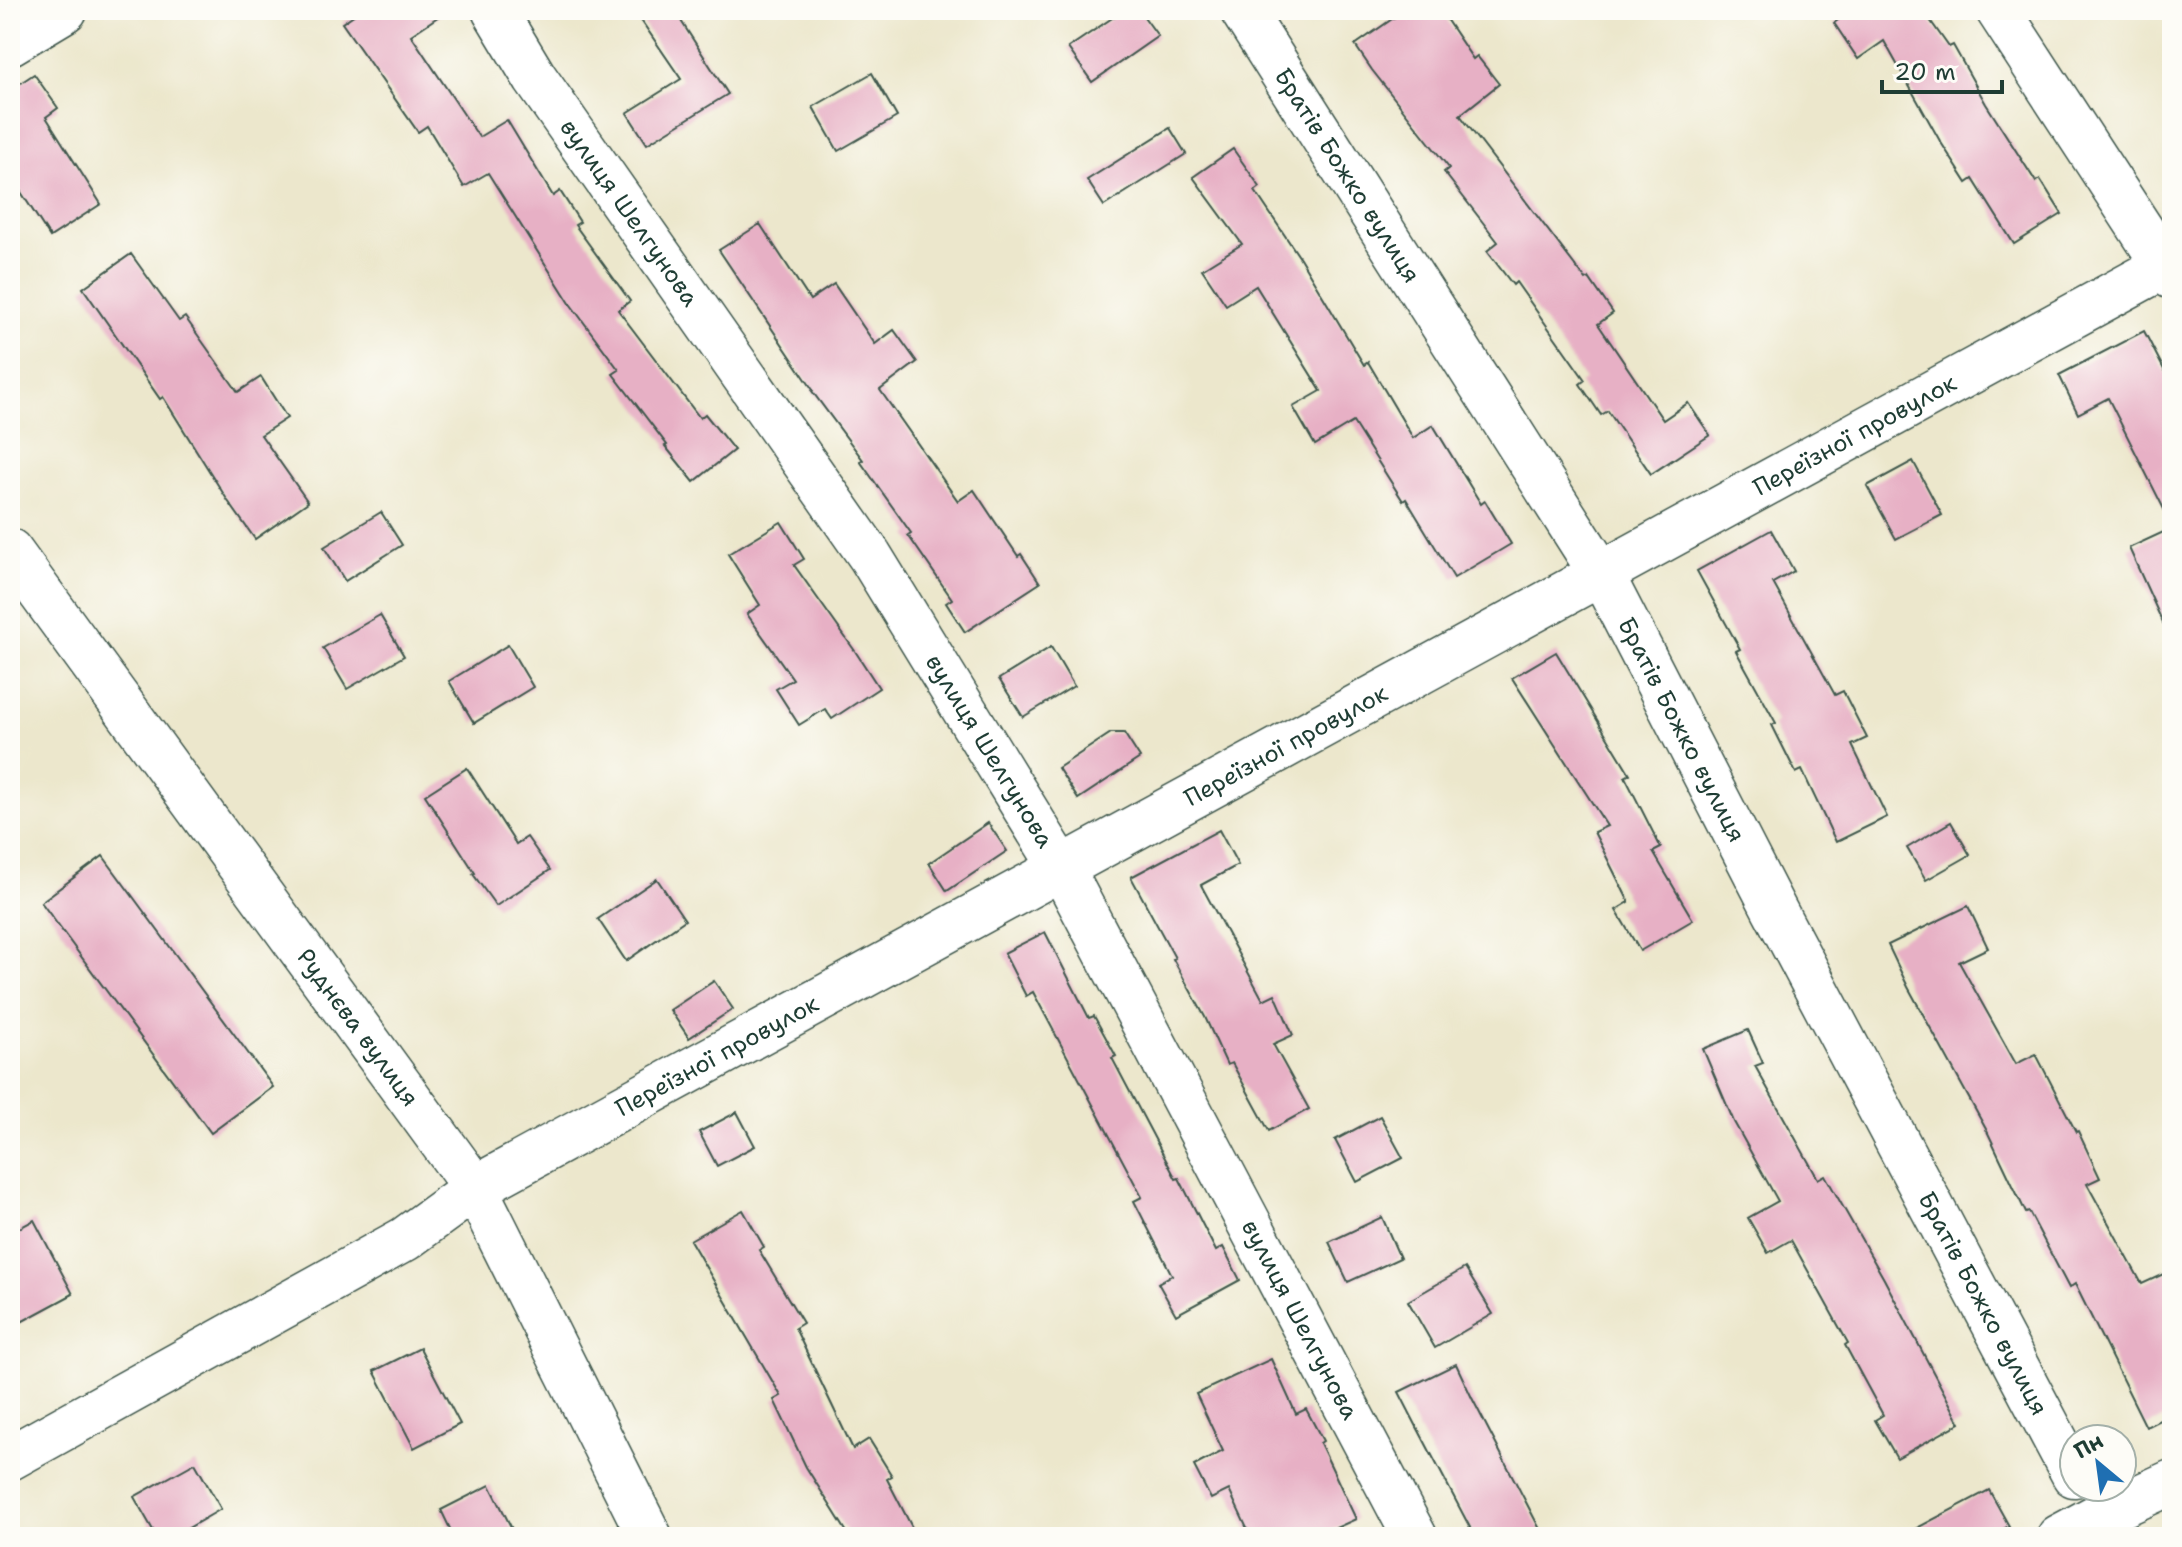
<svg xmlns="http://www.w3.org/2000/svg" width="2182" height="1547" viewBox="0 0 2182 1547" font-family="'Shantell Sans',sans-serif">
<rect width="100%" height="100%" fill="#fdfcf7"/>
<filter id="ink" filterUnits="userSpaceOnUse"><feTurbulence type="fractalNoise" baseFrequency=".0125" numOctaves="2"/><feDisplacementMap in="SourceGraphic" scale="16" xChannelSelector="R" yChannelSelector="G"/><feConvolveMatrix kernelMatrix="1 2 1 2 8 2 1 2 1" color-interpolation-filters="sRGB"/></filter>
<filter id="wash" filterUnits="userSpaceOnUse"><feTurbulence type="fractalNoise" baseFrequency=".006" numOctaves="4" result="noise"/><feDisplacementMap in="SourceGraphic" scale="32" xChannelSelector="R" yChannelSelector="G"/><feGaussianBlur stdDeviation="1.8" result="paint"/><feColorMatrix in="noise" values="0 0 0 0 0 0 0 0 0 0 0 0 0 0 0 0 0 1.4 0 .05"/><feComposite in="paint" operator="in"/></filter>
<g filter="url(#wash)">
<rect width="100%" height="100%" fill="#ece7cc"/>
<g id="blocks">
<!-- building -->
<g fill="#e7b0c5">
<path d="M361,10h87l-37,25 68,102 28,-17 46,76 7,-5 20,31 -5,3 55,76 -12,9 82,108 5,-4 29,36 -40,32 -29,-36 2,-1 -54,-71 6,-4 -48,-65 -83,-132 -24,14 -37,-61 -9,6 -76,-109z"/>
<path d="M634,10h40l54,84 -81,50 -20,-31 54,-34z"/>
<path d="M1124,10h15l19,26 -66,46 -24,-34z"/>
<path d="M1405,10h35l33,49 4,-3 22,28 -39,31 126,165 3,-2 24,35 -15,11 65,96 25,-17 22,32 -59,39 -43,-63 -7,4 -21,-31 5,-4 -69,-98 -3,3 -26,-34 11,-9 -54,-70 5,-4 -77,-98 -17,-25z"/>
<path d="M1852,10h77l-4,3 24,34 4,-2 33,59 50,78 4,-3 22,35 -48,30 -41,-65 -6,4 -27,-42 -56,-100 -26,18 -24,-36z"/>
<path d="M872,73l25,44 -59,34 -25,-44z"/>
<path d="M34,74l24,34 -12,9 55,87 -51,33 -40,-62v-85z"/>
<path d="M1170,128l16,26 -82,52 -17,-26z"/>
<path d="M1233,149l27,38 -5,4 45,67 64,107 4,-3 45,76 20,-13 48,79 4,-3 26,43 -57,34 -48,-79 -3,2 -50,-79 -38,23 -22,-38 28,-16 -65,-105 -30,19 -24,-36 40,-25 -49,-67z"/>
<path d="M760,224l50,76 24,-16 41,60 19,-14 23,32 -37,28 78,111 16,-11 44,66 3,-2 19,29 -75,49 -19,-29 6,-4 -44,-64 3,-2 -51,-72 3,-1 -51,-69 1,-1 -94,-140z"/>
<path d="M131,254l48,67 6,-4 53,75 23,-15 26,41 -26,17 47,67 -53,37 -27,-38 -65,-104 -3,2 -77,-111z"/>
<path d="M2144,331l28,54v140l-64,-127 -30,16 -19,-39z"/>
<path d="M1913,461l29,54 -46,24 -29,-53z"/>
<path d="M381,512l21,33 -57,36 -21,-34z"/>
<path d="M781,522l23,37 -10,6 61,86 24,37 -47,31 -7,-10 -26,16 -23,-36 17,-10 -46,-65 13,-9 -32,-51z"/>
<path d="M2172,528v115l-43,-95z"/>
<path d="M1771,530l23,41 -21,12 62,112 8,-4 24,47 -15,7 35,72 -51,25 -34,-72 -6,3 -24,-48 4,-2 -40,-72 4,-2 -43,-78z"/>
<path d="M380,615l24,41 -57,33 -24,-41z"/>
<path d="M508,645l25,42 -59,36 -25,-42z"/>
<path d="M1051,647l23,39 -51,31 -24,-38z"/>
<path d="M1556,652l74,122 -5,3 36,71 -8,4 40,68 -53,31 -24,-41 13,-8 -35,-70 13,-6 -95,-148z"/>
<path d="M1111,733h13l16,25 -62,41 -20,-31z"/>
<path d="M467,768l49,76 11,-7 23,33 -54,36 -23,-32 2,-1 -50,-78z"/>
<path d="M1951,822l19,33 -44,25 -19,-32z"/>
<path d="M988,823l19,28 -60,40 -18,-28z"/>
<path d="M1219,830l19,35 -37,20 62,115 12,-6 18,41 -20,9 36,65 -40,22 -37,-68 -5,2 -22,-48 -32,-58 2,-1 -44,-81z"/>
<path d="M103,856l170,231 -62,46 -170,-231z"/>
<path d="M657,879l28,41 -59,41 -28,-42z"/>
<path d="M1968,906l20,42 -29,14 57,102 20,-10 40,78 2,-1 22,47 -13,6 55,100 30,-14v144l-26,13 -71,-143 -6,4 -40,-76 -3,1 -39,-82 -79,-144 -20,-42z"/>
<path d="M1045,932l44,86 5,-2 22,40 -4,2 64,121 3,-1 37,73 7,-4 17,33 -64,35 -18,-32 14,-8 -38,-74 8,-4 -109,-205 -7,4 -22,-43z"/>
<path d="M714,981l19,28 -44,29 -19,-28z"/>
<path d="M1748,1030l15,33 -8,3 63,113 7,-4 59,104 76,144 -63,35 -22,-38 8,-5 -38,-70 3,-2 -57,-103 -23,13 -20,-35 30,-17 -44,-79 -31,-73z"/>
<path d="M737,1112l18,34 -38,20 -18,-34z"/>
<path d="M1380,1116l23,42 -46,24 -22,-42z"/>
<path d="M743,1210l21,37 -5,3 44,73 -8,5 58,121 16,-10 23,37 -5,3 30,58h-67l-44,-70 -32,-67 7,-4 -91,-156z"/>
<path d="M1382,1217l18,41 -52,24 -19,-40z"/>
<path d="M34,1220l39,74 -63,34v-95z"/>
<path d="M1465,1268l28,46 -58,34 -27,-47z"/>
<path d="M420,1348l40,76 -46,24 -40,-77z"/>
<path d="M1271,1359l25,55 10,-5 17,32 -3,2 36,76 -40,18h-65l-22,-47 -18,9 -17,-33 29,-15 -27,-57z"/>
<path d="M1456,1364l16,34 72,139h-69l-59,-112 -17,-33z"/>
<path d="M195,1463l26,46 -48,28h-16l-23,-40z"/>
<path d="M490,1485l26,52h-62l-13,-27z"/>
<path d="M1989,1490l20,36 -20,11h-89z"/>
</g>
</g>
</g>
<g filter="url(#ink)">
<use href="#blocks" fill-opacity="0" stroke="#3e564b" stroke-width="2"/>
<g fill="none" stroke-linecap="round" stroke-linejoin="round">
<defs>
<g id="minor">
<path id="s1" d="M494,10l41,68 335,478 192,313 353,668"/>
<path id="s2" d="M1242,10l360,565 172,334 300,566"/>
<path d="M1998,10l174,267"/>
<path d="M10,43l55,-33"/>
<path id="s3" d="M10,551l465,637 175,349"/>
<path id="s4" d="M10,1458l395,-219 70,-51 1697,-926"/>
<path d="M2059,1537l37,-20 76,-35"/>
</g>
</defs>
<!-- minor casing -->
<use href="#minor" stroke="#3e564b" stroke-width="47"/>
<!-- minor -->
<use href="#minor" stroke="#fff" stroke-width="44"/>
</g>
</g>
<g text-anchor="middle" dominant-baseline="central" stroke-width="7" stroke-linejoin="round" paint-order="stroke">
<!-- street labels -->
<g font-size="24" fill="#1f3d34" stroke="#fdfcf7">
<text stroke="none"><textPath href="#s2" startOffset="196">Братів Божко вулиця</textPath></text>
<text stroke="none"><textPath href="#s1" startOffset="244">вулиця Шелгунова</textPath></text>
<text stroke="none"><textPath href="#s4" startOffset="2110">Переїзної провулок</textPath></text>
<text stroke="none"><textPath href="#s2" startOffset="844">Братів Божко вулиця</textPath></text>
<text stroke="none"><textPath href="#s4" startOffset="1462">Переїзної провулок</textPath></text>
<text stroke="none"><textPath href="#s1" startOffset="892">вулиця Шелгунова</textPath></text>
<text stroke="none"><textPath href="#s3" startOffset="590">Руднєва вулиця</textPath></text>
<text stroke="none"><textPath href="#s4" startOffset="814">Переїзної провулок</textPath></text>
<text stroke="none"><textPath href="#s2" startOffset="1492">Братів Божко вулиця</textPath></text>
<text stroke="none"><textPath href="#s1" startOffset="1540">вулиця Шелгунова</textPath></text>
</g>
</g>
<!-- margin -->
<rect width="2182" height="1547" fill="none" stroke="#fdfcf7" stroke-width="40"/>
<!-- north arrow -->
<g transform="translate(2098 1463) rotate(331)"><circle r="38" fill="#fdfcf7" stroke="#a4b0a9" stroke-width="2"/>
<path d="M0-6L14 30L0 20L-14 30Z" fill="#1f6fb2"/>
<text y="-12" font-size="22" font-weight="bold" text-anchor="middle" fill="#1f3d34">Пн</text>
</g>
<!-- scale -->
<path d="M1882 80v12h120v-12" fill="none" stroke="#1f3d34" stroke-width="4"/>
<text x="1894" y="80" font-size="24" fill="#1f3d34" stroke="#fdfcf7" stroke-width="6" paint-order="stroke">20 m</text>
</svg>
